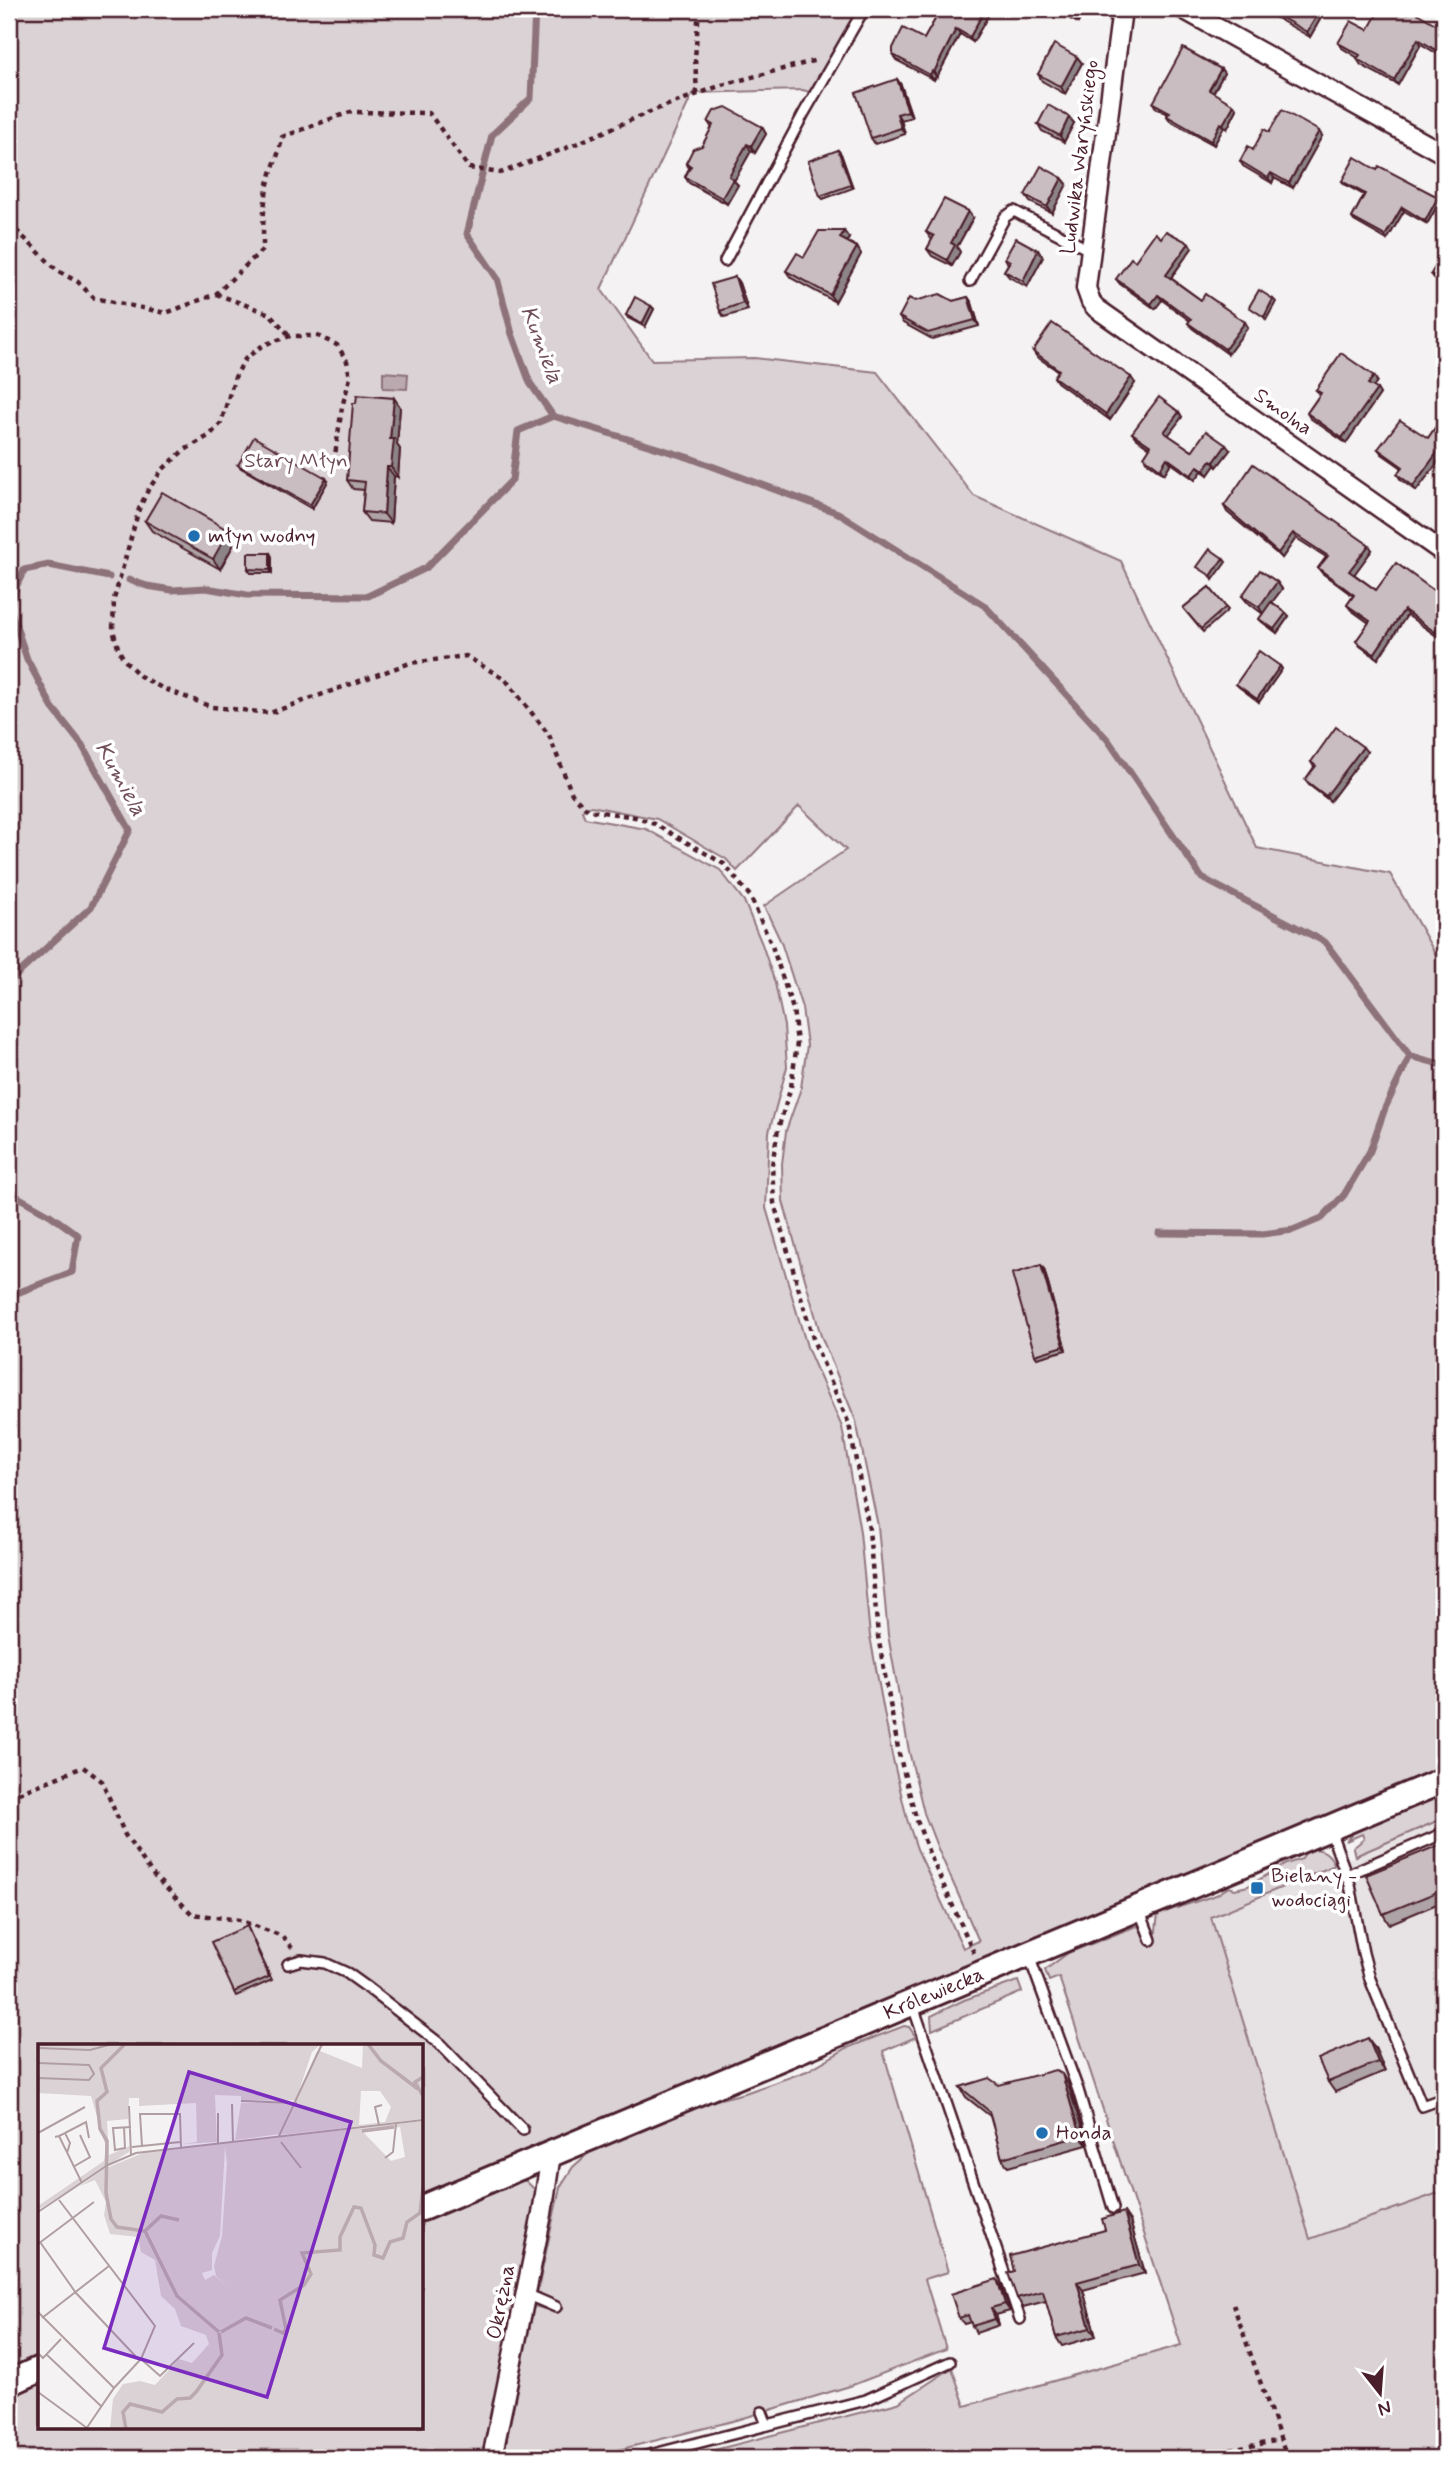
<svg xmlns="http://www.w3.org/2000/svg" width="1453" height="2467" viewBox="0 0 1453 2467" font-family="Mynerve,sans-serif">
<rect width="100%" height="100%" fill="#f4f2f2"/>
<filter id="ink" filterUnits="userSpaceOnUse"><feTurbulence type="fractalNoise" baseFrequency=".0143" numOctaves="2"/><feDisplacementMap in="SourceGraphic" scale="14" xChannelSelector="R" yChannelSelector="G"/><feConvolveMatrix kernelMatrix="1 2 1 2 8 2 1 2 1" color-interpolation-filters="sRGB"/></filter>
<g filter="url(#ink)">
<!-- built -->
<path fill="#e7e2e3" d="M1444,1818v373l-134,48 -99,-322z"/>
<!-- green -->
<g fill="#dbd2d5" stroke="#927880" stroke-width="2" fill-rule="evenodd">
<path d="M9,9h855l-48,85 -13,-4 -110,3 -92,196 51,71 102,-2 123,14 97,124 147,65 136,287 133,26 54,95v799l-1022,428v-151h-382v314l-31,14zM591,806l66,13 69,40 11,12 62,-65 47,44 -82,56 17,36 21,66 5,37 -6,43 -15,43 -4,33 1,37 38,135 35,85 22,105 10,109 21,116 15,62 14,36 41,92 -16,7 -46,-99 -10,-30 -15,-64 -22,-119 -10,-104 -18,-105 -34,-77 -42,-142 3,-76 18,-65 -3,-41 -9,-43 -13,-39 -18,-43 -24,-31 -74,-41 -61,-11 -3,-7z"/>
<path d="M1444,1791v27l-89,38 -2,-8 11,-9 -2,-5 -16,7 10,-12z"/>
<path d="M1310,1849c14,0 19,4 25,16l-124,52 99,322 134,-48v267h-761l215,-55 54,-35 13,38 216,-61 -122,-368 -10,4 -4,-11 23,-17 66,-26 4,-1 9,15 8,-3 3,-24 58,-19 13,-8 6,2 13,-3 38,-22 16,-5 4,-9z"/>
<path d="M1018,1981l4,11 -90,38 -1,-14 33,-16z"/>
<path d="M904,2026l5,1 7,10 -33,14 65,221 -23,7 21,70 -96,37 -113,34 -151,38h-83l31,-152 21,6 2,-10 -20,-8 23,-107 13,-20 20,-18 115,-47 37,-9 62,-22 40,-23z"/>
<path d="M519,2180l7,1 10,10 -1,11 -52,256h-474v-62l31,-14v45h382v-207z"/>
</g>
<!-- water -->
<path fill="#baa9ae" stroke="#8d727a" stroke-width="2" d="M383,372l25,2 -1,15 -24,-1z"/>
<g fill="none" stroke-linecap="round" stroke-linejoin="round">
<!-- stream -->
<g stroke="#8d727a" stroke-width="7">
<path d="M535,9l-4,89 -39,37 -25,99 30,44 15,56 18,49 23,33"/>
<path d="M553,416l137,42 148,55 147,93 123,134 94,138 123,64 85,114 34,9"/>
<path d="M129,580l18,6 25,4 34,-2 41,7 121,1 58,-28 86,-88 6,-49 35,-15"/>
<path d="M9,982l82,-75 39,-77 -48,-85 -30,-38 -25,-48 -17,-51 6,-21 8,-17 25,-5 60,12"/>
<path d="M9,1192l41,23 28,20 -6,37 -63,24"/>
<path d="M1159,1233l103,1 31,-4 29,-12 22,-23 26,-44 15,-43 25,-52"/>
</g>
<defs>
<g id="service">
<path d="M725,261l79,-148 60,-104"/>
<path d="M970,281l35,-64 9,-6 77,40"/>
<path d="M1330,1830l20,55 13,68 7,26 52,127 22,-8"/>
<path d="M1347,1875l97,-42"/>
<path d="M1139,1909l12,31"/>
<path d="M1029,1956l49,134 35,118"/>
<path d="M288,1964l13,-4 24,3 22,10 21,15 71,55 84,87"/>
<path d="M912,2003l108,316"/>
<path d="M526,2294l30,13"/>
<path d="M762,2412l5,13"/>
<path d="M638,2458l228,-58 84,-38"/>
</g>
<g id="minor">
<path d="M1122,9l-36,279 5,14 5,6 348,245"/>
<path d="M1183,9l261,145"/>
<path d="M492,2458l50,-244 9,-60"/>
</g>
<g id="secondary">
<path id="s1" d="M422,2208l1022,-428"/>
<path d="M9,2383l31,-14"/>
</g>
</defs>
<!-- service casing -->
<use href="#service" stroke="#4a1f2b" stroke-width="14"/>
<!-- minor casing -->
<use href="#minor" stroke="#4a1f2b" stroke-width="23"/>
<!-- secondary casing -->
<use href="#secondary" stroke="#4a1f2b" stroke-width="30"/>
<!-- path -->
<g stroke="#4a1f2b" stroke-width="4.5" stroke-dasharray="5 5" stroke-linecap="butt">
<path d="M697,94l-2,-36 4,-49"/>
<path d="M9,223l49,48 20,11 16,16 72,15 50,-19 47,-45c0,-24 0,-45 6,-69 4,-15 11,-27 13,-43l68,-25 79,1 40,55 31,5 64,-24 88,-38 70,-26 95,-25"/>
<path d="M216,294l54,20 20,22"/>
<path d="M334,462l8,-55 8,-29 -3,-17 -10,-16 -19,-9h-28l-27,9 -18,14 -11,20 -13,44 -11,12 -27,16 -21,19 -14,20 -9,19 -25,90 -1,31 6,21 8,12 13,13 22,12 50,19 58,6 140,-50 56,-7 40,24 43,55 23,59 16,16 47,7 20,7 69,40 26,32 22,50 21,63 4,34 -6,44 -13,42 -6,36 2,38 40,139 35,82 20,105 9,107 21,118 17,64 13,35 45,100"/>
<path d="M9,1797l74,-30 19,14 23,54 29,41 38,38 47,6 43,16 10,12"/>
<path d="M1233,2304l54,154"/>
<path d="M1191,2458l89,-18"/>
</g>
<!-- service -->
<use href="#service" stroke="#fff" stroke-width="9"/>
<!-- minor -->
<use href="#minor" stroke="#fff" stroke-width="18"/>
<!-- secondary -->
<use href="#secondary" stroke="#fff" stroke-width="24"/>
</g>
<!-- wall -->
<g fill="#aea3a6" stroke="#4a1f2b" stroke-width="2">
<path d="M941,9h51l-19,33 -13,-8 -23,43 -1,-1 -2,4 -38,-20 -3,-5 31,-16z"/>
<path d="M1054,9h32l-8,14 -22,-11z"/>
<path d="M1326,9l-16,28 -37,-21 -3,-5z"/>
<path d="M1407,14l37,15v29l-23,-14 -23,41 -37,-20 -4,-6 1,-1 -16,-10 -4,-5z"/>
<path d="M1077,57l5,6 -17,31 -23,-13 -4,-7z"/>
<path d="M1221,69l3,4 -11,20 21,12 3,4 -10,20 -3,-2 -10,18 -44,-24 -3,-5 1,-2 -12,-6 -3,-5z"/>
<path d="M897,79l4,6 11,32 -11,3 4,14 -30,10 -4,-6z"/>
<path d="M708,122l54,5 4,7 -11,19 -4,-2 -17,30 4,4 -11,19 -38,-21 -4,-6 4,-9 -3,-5 16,-17 10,-18z"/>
<path d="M1074,123l-10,19 -22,-11 -4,-7z"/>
<path d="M1269,132l53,4 -29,52 -19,-10 -2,5 -29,-17 -3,-5 13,-11z"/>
<path d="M838,150l3,4 12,34 -30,11 -3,-3z"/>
<path d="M1377,170l61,27 2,4 -13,23 -23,-13 -17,29 -33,-19 -2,-3 12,-23 -20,-11 -2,-3z"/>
<path d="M1062,178l5,6 -15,29 -22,-11 -5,-7z"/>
<path d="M973,218l-16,29 3,5 -8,14 -20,-10 -5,-7 5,-9 -6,-8z"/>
<path d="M849,238l-2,4 10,5 4,7 -26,48 -44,-24 -5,-7 18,-14z"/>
<path d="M1161,238l31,10 -21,30 30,22 47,27 -20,27 -36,-26 -4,-5 2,-2 -28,-21 -7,9 -35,-25 -4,-5z"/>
<path d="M1038,250l5,7 -16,30 -18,-10 -5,-6 4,-7 -3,-6z"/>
<path d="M1444,255v29l-10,-6 -3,-4z"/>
<path d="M735,277l4,6 9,27 -24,7 -4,-6z"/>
<path d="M968,297l4,6 7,23 -47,13 -29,-16 -4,-6 16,-16h38z"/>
<path d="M651,306l3,3 -9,18 -17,-9 -2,-3z"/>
<path d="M1033,351l102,32 -25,37 -53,-38 -3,-5 4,-6 -21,-14z"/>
<path d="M1374,376l3,5 -4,6 7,7 -34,49 -36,-25 -3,-5 13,-19 -4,-4z"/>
<path d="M394,398l6,9 -3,38 3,4 -2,28 -4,-1 -3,47 -22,-2 -7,-9 2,-22 -11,-1 -6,-9z"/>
<path d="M1179,412l3,5 -14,18 24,16 38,-1 -13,17 -2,-2 -7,10 -6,-4 -7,9 -24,-17 -7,11 -17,-12 -3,-5 6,-9 -14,-10 -4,-5z"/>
<path d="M1444,415v39l-28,37 -15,-11 -4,-6 5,-6 -20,-14 -4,-5 50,-11z"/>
<path d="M238,465l90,16 -16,28 -71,-41z"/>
<path d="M1224,506l148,44 -18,24 22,16 68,8v30l-6,9 -31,-22 -29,44 -18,-13 -4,-5 13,-18 -18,-13 -4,-5 6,-9 -31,-23 -4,-5 8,-11 -30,-19 -14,20 -55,-46z"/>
<path d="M145,521l88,18v7l-13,23 -68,-38z"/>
<path d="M270,553l2,4v16h-21l-3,-4z"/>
<path d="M1277,582l5,7 -10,13 14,11 3,3 -12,17 -15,-11 -3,-3 4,-5 -16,-12 -5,-6z"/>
<path d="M1209,587l19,23 -25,22 -20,-24z"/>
<path d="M1280,666l2,3 -23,33 -20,-15 -3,-3z"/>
<path d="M1367,752l-37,49 -21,-16 -4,-5 9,-13 -3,-5z"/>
<path d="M1044,1269l22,81 -29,8 -2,-3z"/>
<path d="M1444,1843v58l-55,23 -6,-10z"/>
<path d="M247,1926l25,54 -36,16 -2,-4z"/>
<path d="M1375,2048l10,23 -50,21 -7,-10z"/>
<path d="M1068,2084l19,61 -79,22 -6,-9 -12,-42 -24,-19 -6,-10z"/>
<path d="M1130,2221l15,52 -62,17 13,46 -34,10 -6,-9 -10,-36 -23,6 -6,-9 -3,-27 91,-41z"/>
<path d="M1001,2286l9,25 -14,4 3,10 -23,8 -5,-11 -7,2 -5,-6z"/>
</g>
<!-- shaded-wall -->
<g fill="#8d8487" stroke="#4a1f2b" stroke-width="2">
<path d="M985,9h7l-19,33 -3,-5z"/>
<path d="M1078,9h8l-8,14 -4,-7z"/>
<path d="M1321,9h5l-16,28 -3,-5z"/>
<path d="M956,29l4,5 -23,43 -3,-5z"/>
<path d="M1418,39l3,5 -23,41 -4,-5z"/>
<path d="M1077,57l5,6 -17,31 -4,-7z"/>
<path d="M1221,69l3,4 -12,22 -3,-5z"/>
<path d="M932,71l4,5 -2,4 -4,-5z"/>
<path d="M897,79l4,6 11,32 -4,-6z"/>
<path d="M1234,105l3,4 -10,20 -4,-5z"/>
<path d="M897,114l4,6 4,14 -4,-6z"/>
<path d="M1069,117l5,6 -10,19 -4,-6z"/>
<path d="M1220,123l4,4 -10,18 -3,-4z"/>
<path d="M762,127l4,7 -11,19 -4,-7z"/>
<path d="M1319,131l3,5 -29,52 -4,-5z"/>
<path d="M747,144l4,7 -17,30 4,4 -11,19 -5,-6 7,-22z"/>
<path d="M838,150l3,4 12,34 -2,-3z"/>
<path d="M1271,173l3,5 -2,5 -4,-5z"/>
<path d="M1062,178l5,6 -15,29 -5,-6z"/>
<path d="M1438,197l2,4 -13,23 -2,-3z"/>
<path d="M1402,207l2,4 -17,29 -2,-4z"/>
<path d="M968,211l5,7 -16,29 3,5 -8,14 -5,-6 4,-17z"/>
<path d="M844,231l5,7 -4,7 -5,-7z"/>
<path d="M1189,243l3,5 -23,32 -3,-5z"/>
<path d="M857,247l4,7 -26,48 -5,-7z"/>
<path d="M1038,250l5,7 -16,30 -4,-6z"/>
<path d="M735,277l4,6 9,27 -5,-7z"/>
<path d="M1158,295l4,5 -7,9 -4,-5z"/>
<path d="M968,297l4,6 7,23 -4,-6z"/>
<path d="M1273,299l3,3 -10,18 -2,-3z"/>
<path d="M651,306l3,3 -9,18 -3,-3z"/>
<path d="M1245,322l3,5 -20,27 -3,-5z"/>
<path d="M1374,376l3,5 -5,8 -4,-5z"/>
<path d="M1131,377l4,6 -25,37 -4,-6z"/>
<path d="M1377,389l3,5 -34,49 -4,-5z"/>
<path d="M394,398l6,9 -3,38 3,4 -2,28 -7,-10 -1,-28z"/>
<path d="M1179,412l3,5 -15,20 -3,-5z"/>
<path d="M1444,443v11l-28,37 -3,-5z"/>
<path d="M1226,445l4,5 -13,17 -3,-5z"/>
<path d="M1167,458l4,5 -7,11 -4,-5z"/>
<path d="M1211,460l4,5 -7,10 -4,-5z"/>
<path d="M1198,466l4,5 -7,9 -4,-5z"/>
<path d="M387,467l7,9 -3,47 -7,-9z"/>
<path d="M326,478l2,3 -16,28 -2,-4z"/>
<path d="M226,529l7,10v7l-13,23 -7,-10z"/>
<path d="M1293,533l3,5 -14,20 -4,-5z"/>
<path d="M1369,545l3,5 -19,26 -4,-5z"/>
<path d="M270,553l2,4v16l-2,-3z"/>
<path d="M1223,558l3,4 -13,18 -2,-4z"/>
<path d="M1277,582l5,7 -19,25 -4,-7z"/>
<path d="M1404,610l3,5 -29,44 -4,-5z"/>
<path d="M1286,613l3,3 -12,17 -3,-4z"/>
<path d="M1441,622l3,4v2l-6,9 -3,-5z"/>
<path d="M1280,666l2,3 -23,33 -2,-3z"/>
<path d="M1363,747l4,5 -37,49 -4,-5z"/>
<path d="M1041,1265l3,4 22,81 -2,-4z"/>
<path d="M1368,2038l7,10 10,23 -7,-9z"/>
<path d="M1062,2074l6,10 19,61 -7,-9z"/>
<path d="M1124,2212l6,9 15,52 -6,-8z"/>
<path d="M997,2279l4,7 9,25 -5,-7z"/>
<path d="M1077,2282l6,8 13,46 -6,-8z"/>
<path d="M991,2308l5,7 3,10 -4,-6z"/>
</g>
<!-- building -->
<g fill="#cabdc1" stroke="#4a1f2b" stroke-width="2">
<path d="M941,9h44l-15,28 -14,-8 -22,43 -2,-1 -2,4 -37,-20v-7l10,-20 21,11z"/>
<path d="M1058,9h20l-4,7z"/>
<path d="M1272,9h49l-14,23 -37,-21z"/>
<path d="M1380,9h19l8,5 3,-5 34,20v26l-26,-16 -24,41 -37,-21 3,-4 -22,-12 13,-22 17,9z"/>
<path d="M1054,44l23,13 -16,30 -23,-13z"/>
<path d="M1183,48l38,21 -12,21 25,15 -11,19 -3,-1 -9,18 -44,-25 3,-4 -17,-9z"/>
<path d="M897,79l11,32 -11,3 4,14 -30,10 -15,-45z"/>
<path d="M1048,105l21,12 -9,19 -22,-12z"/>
<path d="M726,107l36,20 -11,19 -4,-2 -18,32 4,3 -11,19 -37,-21 6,-11 -5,-3 7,-14 9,-3 11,-21 -5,-3 6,-11z"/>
<path d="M1282,110l37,21 -30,52 -18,-10 -3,5 -28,-17 8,-15 5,4 11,-21 5,3z"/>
<path d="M838,150l13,35 -31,11 -12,-35z"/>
<path d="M1355,157l22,13 2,-4 59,31 -13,24 -23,-14 -17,29 -33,-18 13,-24 -23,-13z"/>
<path d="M1041,166l21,12 -15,29 -22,-12z"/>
<path d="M944,199l24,12 -17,32 4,2 -8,15 -20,-11 7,-13 -8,-4z"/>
<path d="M819,231h25l-4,7 17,9 -27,48 -44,-24 11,-18 7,4z"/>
<path d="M1166,231l23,12 -23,32 35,25 4,-6 40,28 -20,27 -37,-26 3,-4 -33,-24 -7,9 -35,-25 15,-21 4,3 20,-28 6,5z"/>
<path d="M1016,238l22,12 -15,31 -19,-10 6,-10 -5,-3z"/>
<path d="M1442,254l2,1v26l-13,-7z"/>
<path d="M735,277l8,26 -23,8 -9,-27z"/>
<path d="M1259,290l14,9 -9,18 -15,-10z"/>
<path d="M940,294l13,7 15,-4 7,23 -47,13 -29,-16 10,-19 6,3z"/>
<path d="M635,297l16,9 -9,18 -16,-9z"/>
<path d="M1052,323l79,54 -25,37 -52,-37 5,-7 -26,-19z"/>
<path d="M1341,353l33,23 -6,8 9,5 -35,49 -35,-25 14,-20 -5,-3z"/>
<path d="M357,395l37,3 -4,41h4l-3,28h-4l-3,47 -22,-2 3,-30 -18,-2 6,-77h3z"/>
<path d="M1159,397l20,15 -15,20 28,19 14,-20 20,14 -12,17 -3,-2 -7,10 -6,-4 -7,9 -24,-17 -7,11 -16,-12 7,-11 -19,-13z"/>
<path d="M1444,415v28l-31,43 -16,-12 6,-7 -25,-18 22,-29 28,18z"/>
<path d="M254,437l72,41 -16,27 -72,-40z"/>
<path d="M1253,464l116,81 -20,26 27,19 20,-27 48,35v26l-3,-2 -6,10 -31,-22 -30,44 -18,-13 14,-20 -23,-16 7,-10 -36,-27 10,-12 -35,-23 -15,20 -54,-47z"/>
<path d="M162,492l64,37v7l-13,23 -68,-38z"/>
<path d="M1210,549l13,9 -12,18 -14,-9z"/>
<path d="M248,553h22v17l-22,-1z"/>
<path d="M1260,570l17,12 -18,25 -17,-11z"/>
<path d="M1209,587l17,20 -25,22 -18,-21z"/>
<path d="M1271,602l15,11 -12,16 -15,-10z"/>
<path d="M1259,651l21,15 -23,33 -21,-15z"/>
<path d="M1336,727l27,20 -37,49 -21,-16 11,-14 -5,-4z"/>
<path d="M1041,1265l23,81 -29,9 -23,-81z"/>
<path d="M1444,1843v51l-2,-4 -59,24 -17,-39z"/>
<path d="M247,1926l22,51 -35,15 -23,-50z"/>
<path d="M1368,2038l10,24 -50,20 -10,-23z"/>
<path d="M1055,2070l7,4 18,62 -78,22 -13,-47 -29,-24 29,-9 10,7z"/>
<path d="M1124,2212l15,53 -62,17 13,46 -34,9 -13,-46 -26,7 -9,-25 6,-2 -4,-15 95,-26 -3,-11z"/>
<path d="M997,2279l8,25 -14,4 4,11 -23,7 -4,-11 -9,3 -8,-24z"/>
</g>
</g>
<!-- markers -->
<g fill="#1f6fb2" stroke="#fff" stroke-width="2.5">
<circle cx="194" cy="536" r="7"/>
<rect x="1250" y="1881" width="14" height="14" rx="3.5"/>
<circle cx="1042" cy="2133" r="7"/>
</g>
<g text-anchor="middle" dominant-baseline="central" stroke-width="7" stroke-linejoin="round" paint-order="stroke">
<!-- street labels -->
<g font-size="21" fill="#4a1f2b" stroke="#fff">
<text transform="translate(1080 157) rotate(-83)">Ludwika Waryńskiego</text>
<text transform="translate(1283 412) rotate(35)">Smolna</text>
<text stroke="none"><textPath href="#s1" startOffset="555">Królewiecka</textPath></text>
<text transform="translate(501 2302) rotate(-79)">Okrężna</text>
</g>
<!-- park labels -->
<g font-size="21" fill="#6e4c56" stroke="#fff">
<text x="296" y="461">Stary Młyn</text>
</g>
<!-- poi labels -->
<g font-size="21" fill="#4a1f2b" stroke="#fff" text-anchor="start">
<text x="208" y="536">młyn wodny</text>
<text x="1271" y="1876">Bielany -<tspan x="1271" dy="24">wodociągi</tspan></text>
<text x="1056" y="2133">Honda</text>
</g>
<!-- water labels -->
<g font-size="23" font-style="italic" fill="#714f59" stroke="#fff">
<text transform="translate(541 345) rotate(69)">Kumiela</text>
<text transform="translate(120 779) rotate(61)">Kumiela</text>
</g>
</g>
<!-- overview -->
<g transform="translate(38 2044)">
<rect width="385" height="385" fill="#f4f2f2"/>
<path d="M0,0h283l-9,8 -16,48 -55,1v-5l-26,-1 2,47 -36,2 16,-2 -1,-39 -57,3v-8h-10l-1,21 -21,2 2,34 21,-9 -1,6 -91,58v-4l66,-45 2,-14 -15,-51 -53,-3zM286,0l-4,7 42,17 1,-24h60v75l-142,16 35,-82zM323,47h19l11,16 -6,15 -26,3zM203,59h49l2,2 -13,29 -44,6zM385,77v308h-313l3,-30 10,-15 17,-3 15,4 24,-26 13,4 17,-19 -3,-9 -25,-9 -6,-17 -14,-13 -6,-36 -14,-8 -3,-15 -28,-3 -6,-19 2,-13 -11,-22 -15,6 24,-17 39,-16zM362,83l5,30 -14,4 -28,-29zM187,103l2,16 -5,73 -8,30 2,10 12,11 -14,-12 -9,5 -3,-7 10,-3v-17l8,-17z" fill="#dbd2d5" fill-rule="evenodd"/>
<path fill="none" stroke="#baa9ae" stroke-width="3.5" d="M330,0l13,17 37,28M86,1l-23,23 6,24 -10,9 3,28 7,12 -1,52 5,26 6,8 28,4 32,65 42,36M385,33l-8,5 8,14M324,87l32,-4M107,187l16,-15 18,4M236,285l9,4 3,-4 -6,-29 24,-15 7,-11 -9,-21 38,-3v-13l14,-30 7,1 14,37 -1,10 9,3 7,-16 13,-4 4,-16 13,-9 3,-26M183,288l25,-14 26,10M88,385l-3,-17 7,-8 32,8 15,-13 13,-1 6,-6 26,-37 -3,-22"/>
<path fill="none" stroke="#b09ea2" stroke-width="2" d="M0,4l52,2 22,-6M0,19l51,2 5,9 -5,6 -51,-2M203,57l56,2M194,60l1,39M91,62l2,49M180,69v31M341,81l-4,-18 7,-2M86,83l1,21 -10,2 -2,-22h1l17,-1M0,89l47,-26M27,89l21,-11 3,16M21,92l6,-3 5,10 -3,10M241,92l43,-92M17,93l4,-1 23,47M243,98l20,26M104,102l-2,-32h40l1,34M94,103l48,-5M347,114l8,-6 3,-28M35,123l17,-10 -10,-22M21,156l96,126 -14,33 -27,29 -28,41M0,168l70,-47 28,-12 287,-33M2,198l36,51 64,68M0,200l56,-42M0,268l76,76M4,274l67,-52M0,309l5,5 18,-19M8,310l56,53M103,315l19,17 34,-33M0,348l49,36"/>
<path fill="#7b2cbf" fill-opacity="0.15" stroke="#7b2cbf" stroke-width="3.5" d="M151,28l162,50 -84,275 -163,-49z"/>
<rect width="385" height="385" fill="none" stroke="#4a1f2b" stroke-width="3.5"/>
</g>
<!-- margin -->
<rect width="1453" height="2467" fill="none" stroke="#fff" stroke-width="35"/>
<rect x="18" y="18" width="1418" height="2432" fill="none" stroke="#4a1f2b" stroke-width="2.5" filter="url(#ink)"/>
<!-- north arrow -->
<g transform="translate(1380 2393) rotate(163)" stroke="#ffffff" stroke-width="5" paint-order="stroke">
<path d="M0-5L12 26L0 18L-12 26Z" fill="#4a1f2b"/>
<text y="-10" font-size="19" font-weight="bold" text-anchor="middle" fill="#4a1f2b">N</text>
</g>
</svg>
